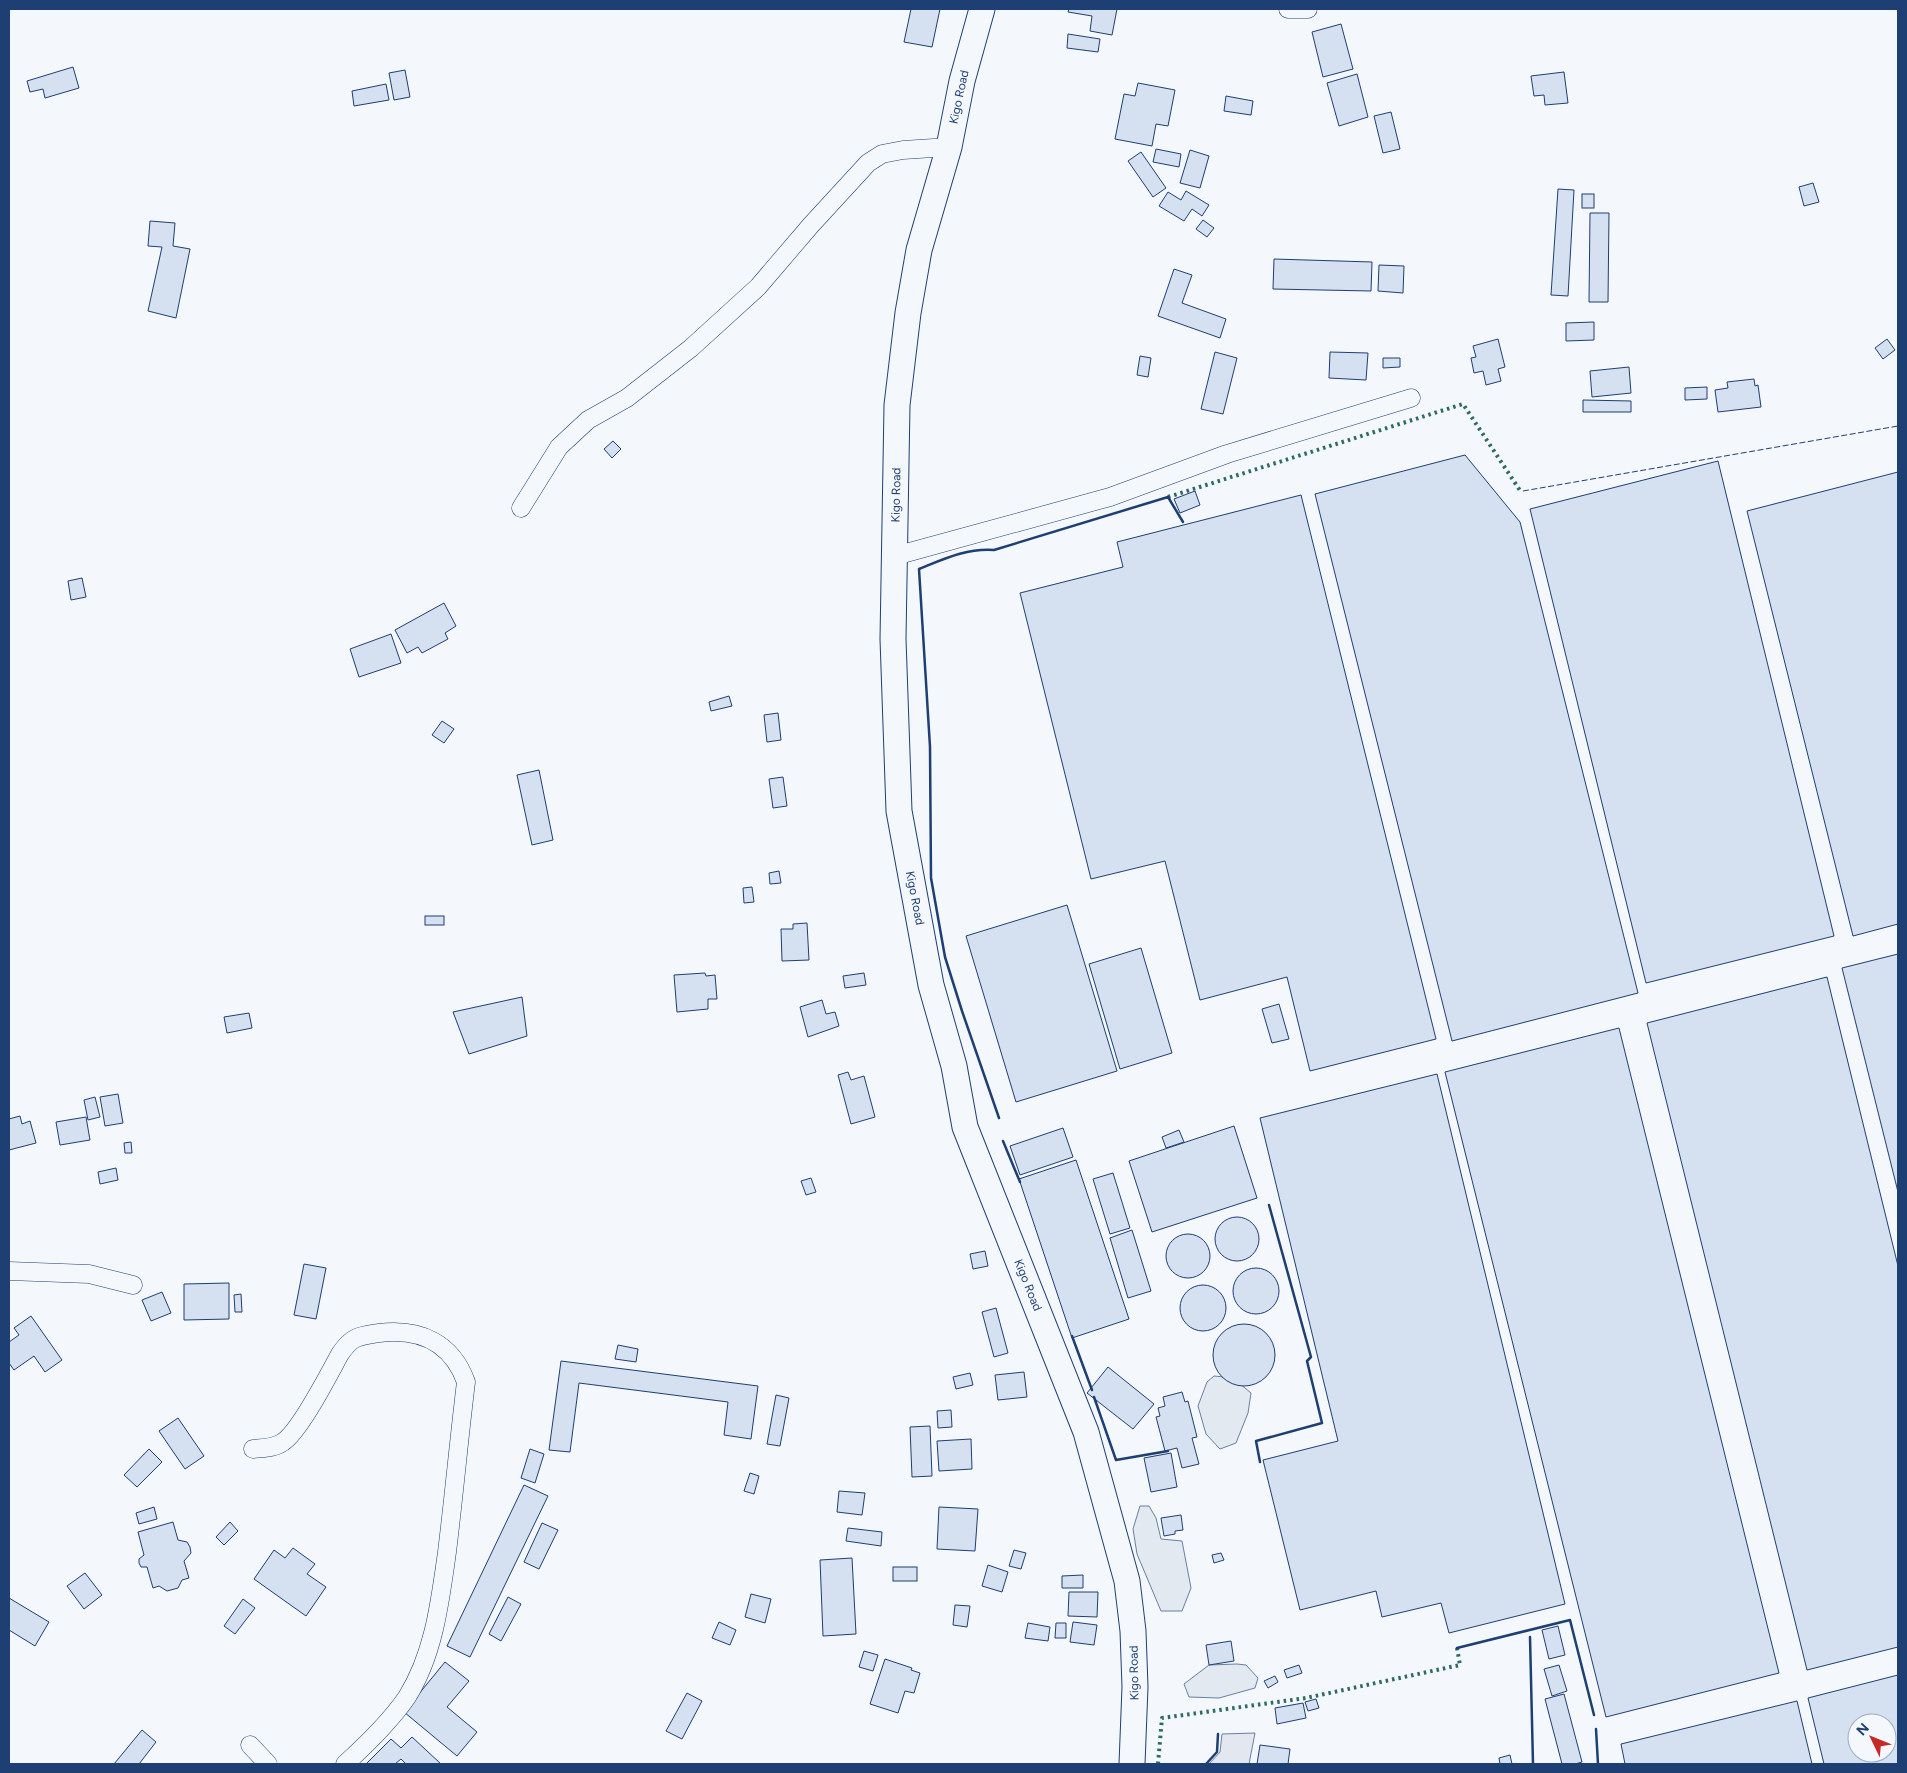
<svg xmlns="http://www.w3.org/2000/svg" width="1907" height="1773" viewBox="0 0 1907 1773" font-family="Figtree,sans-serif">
<rect width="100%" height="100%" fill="#f4f7fb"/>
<!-- green -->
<g fill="#e3e9f0" stroke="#687fa3">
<path d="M1214,1376l19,2 18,15 -3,20 -12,30 -16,6 -14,-15 -8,-28 9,-24z"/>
<path d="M1140,1506h9l7,12 5,21 21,2 9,47 -9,23h-21l-24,-57 -4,-25z"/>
<path d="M1237,1664l9,1 12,13 -3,10 -36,10 -30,-1 -5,-13 25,-19z"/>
</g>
<!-- parking -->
<path fill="#e3e8f0" stroke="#687fa3" d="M1255,1733l-6,31h-40l11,-12 2,-18z"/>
<!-- building -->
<g fill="#d5e0f0" stroke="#1d3f73" fill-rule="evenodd">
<path d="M911,9h29l-8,38 -28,-5z"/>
<path d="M1069,9h48l-5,26 -22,-4 2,-15 -24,-4z"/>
<path d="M1341,24l12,45 -30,8 -11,-45z"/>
<path d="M1068,34l32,5 -2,13 -31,-4z"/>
<path d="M73,67l6,21 -34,10 -2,-9 -13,3 -3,-11z"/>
<path d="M405,70l5,27 -16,3 -5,-27z"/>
<path d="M1564,72l4,31 -23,2 -1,-10 -10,1 -3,-20z"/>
<path d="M1357,74l11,43 -29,9 -12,-43z"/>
<path d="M1138,83l37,7 -7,36 -12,-2 -4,22 -37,-7 9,-45 11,2z"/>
<path d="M386,84l3,16 -35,6 -2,-15z"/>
<path d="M1226,96l27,5 -2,14 -27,-4z"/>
<path d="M1391,112l9,37 -17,4 -9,-37z"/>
<path d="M1156,149l25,5 -2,13 -26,-5z"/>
<path d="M1190,150l19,6 -9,32 -20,-5z"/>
<path d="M1141,152l25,36 -13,9 -25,-36z"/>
<path d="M1813,183l6,19 -15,4 -5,-19z"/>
<path d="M1558,189l16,1 -6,106 -17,-1z"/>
<path d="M1186,191l23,14 -7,11 -10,-7 -8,12 -25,-15 9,-14 13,8z"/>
<rect x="1582" y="194" width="12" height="14"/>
<path d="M1590,213h19l-1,89h-19z"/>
<path d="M1203,220l11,8 -7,9 -11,-8z"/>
<path d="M150,221l25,2 -2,23 17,3 -14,69 -28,-7 14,-64 -14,-1z"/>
<path d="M1274,259l98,3 -1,29 -98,-2z"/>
<path d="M1379,265l25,1 -1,27 -25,-2z"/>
<path d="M1174,269l18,6 -10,28 44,16 -6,19 -62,-22z"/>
<path d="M1594,322v18l-28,1v-18z"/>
<path d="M1498,339l7,28 -7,2 3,12 -15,4 -3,-14 -9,2 -3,-15 5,-1 -3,-11z"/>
<path d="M1887,339l8,11 -12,9 -8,-11z"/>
<path d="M1215,352l22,6 -14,56 -22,-5z"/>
<path d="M1330,352l38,1 -2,27 -37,-2z"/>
<path d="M1140,356l11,2 -3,19 -11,-2z"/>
<path d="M1383,358h17v9l-17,1z"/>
<path d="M1629,367l2,26 -39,4 -2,-26z"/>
<path d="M1754,379l1,7 3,-1 3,22 -43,5 -3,-22 13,-2 -1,-6z"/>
<path d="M1707,387v12l-22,1v-12z"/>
<path d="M1583,400l48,1v11h-48z"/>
<path d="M613,441l8,8 -9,9 -8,-9z"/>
<path d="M1465,455l55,67 118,471 -186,48 -137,-547z"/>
<path d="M1718,461l116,475 -188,47 -116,-474z"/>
<path d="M1898,472v452l-45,12 -106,-425z"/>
<path d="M1195,491l5,14 -20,8 -6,-14z"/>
<path d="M1301,495l135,544 -126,32 -23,-94 -87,23 -35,-139 -74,18 -71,-286 103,-26 -6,-25z"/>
<path d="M82,578l4,19 -15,3 -3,-19z"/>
<path d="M444,603l12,23 -11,7 3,6 -26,14 -4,-6 -11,6 -12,-23z"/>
<path d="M391,634l10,29 -42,14 -9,-28z"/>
<path d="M729,696l3,10 -21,5 -2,-9z"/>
<path d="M778,713l3,27 -14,2 -3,-27z"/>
<path d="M442,721l12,8 -10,14 -12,-8z"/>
<path d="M539,770l14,70 -21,5 -15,-70z"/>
<path d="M783,777l4,29 -14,2 -4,-29z"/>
<path d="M779,871l2,12 -11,1 -1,-11z"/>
<path d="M752,887l2,15 -10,1 -1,-15z"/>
<path d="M1067,905l50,166 -101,31 -50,-166z"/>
<rect x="425" y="916" width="19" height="9"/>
<path d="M807,923l2,37 -27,1 -1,-32h12v-5z"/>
<path d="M1141,948l31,105 -52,16 -31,-105z"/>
<path d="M1898,954v238l-56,-224z"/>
<path d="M705,973l1,3 9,-1 2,24h-9v10l-31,3 -3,-37z"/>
<path d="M864,973l2,12 -21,3 -2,-12z"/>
<path d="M1827,977l71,289v381l-91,23 -160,-647z"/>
<path d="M522,997l5,39 -58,18 -16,-42z"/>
<path d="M822,1000l4,14 9,-2 4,14 -31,11 -8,-30z"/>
<path d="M1279,1004l10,35 -17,4 -10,-34z"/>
<path d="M249,1013l3,15 -25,5 -3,-16z"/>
<path d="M1619,1028l160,645 -173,44 -161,-645z"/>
<path d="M848,1072l3,8 13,-4 11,41 -24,7 -13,-49z"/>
<path d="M1437,1074l128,530 -116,29 -8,-30 -59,14 -6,-26 -76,19 -37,-150 75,-19 -78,-323z"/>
<path d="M118,1094l5,29 -18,3 -5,-29z"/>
<path d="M95,1097l5,20 -12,3 -4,-20z"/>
<path d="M20,1116l2,8 8,-3 6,22 -27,7v-31z"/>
<path d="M86,1117l4,23 -30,5 -4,-23z"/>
<path d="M1234,1126l23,72 -105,34 -23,-71z"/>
<path d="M1063,1128l10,29 -53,18 -10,-29z"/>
<path d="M1179,1130l5,12 -18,6 -4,-11z"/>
<path d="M131,1142l1,11h-7l-1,-10z"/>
<path d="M1076,1160l53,159 -57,19 -53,-159z"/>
<path d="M116,1168l2,12 -18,4 -2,-12z"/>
<path d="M1113,1173l17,55 -20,6 -17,-55z"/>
<path d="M811,1178l5,14 -10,3 -5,-14z"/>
<circle cx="1237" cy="1239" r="22"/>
<path d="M1132,1230l19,61 -23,7 -18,-60z"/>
<circle cx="1188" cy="1256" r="22"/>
<path d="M985,1251l3,15 -15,3 -3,-15z"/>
<path d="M304,1264l22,4 -10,51 -22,-4z"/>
<circle cx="1256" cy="1291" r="23"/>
<path d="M229,1283v36l-45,1v-36z"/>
<circle cx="1203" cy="1308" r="23"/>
<path d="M162,1292l9,21 -20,8 -9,-21z"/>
<path d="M241,1294l1,18h-7l-1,-17z"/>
<path d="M996,1308l12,45 -14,4 -12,-45z"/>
<path d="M31,1316l31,44 -17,12 -11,-16 -20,14 -5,-7v-21l10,-7 -5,-7z"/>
<circle cx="1244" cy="1355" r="31"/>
<path d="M618,1345l20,4 -2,13 -21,-3z"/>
<path d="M561,1361l197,25 -7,53 -27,-4 4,-33 -149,-19 -9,69 -21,-2z"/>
<path d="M1108,1367l46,37 -21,25 -46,-36z"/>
<path d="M1024,1372l3,25 -29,3 -3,-25z"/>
<path d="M970,1373l3,12 -17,4 -3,-12z"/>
<path d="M1182,1392l3,10 3,-1 9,36 -5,1 7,26 -17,4 -5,-20 -12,3 -9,-34 4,-1 -2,-8 7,-2 -2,-9z"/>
<path d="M776,1395l13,3 -9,48 -13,-2z"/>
<path d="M951,1410l1,17 -14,1 -1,-17z"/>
<path d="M178,1418l26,38 -19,13 -26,-38z"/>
<path d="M930,1426l2,50 -20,1 -2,-50z"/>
<path d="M971,1439l1,30 -33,2 -2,-30z"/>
<path d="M149,1449l13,13 -25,25 -13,-12z"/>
<path d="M530,1449l14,5 -9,29 -14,-5z"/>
<path d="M1171,1453l6,34 -26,5 -7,-34z"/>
<path d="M750,1473l9,3 -5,18 -10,-3z"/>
<path d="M524,1485l24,11 -78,161 -23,-11z"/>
<path d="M839,1491l26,2 -3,22 -25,-3z"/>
<path d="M154,1507l3,12 -18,5 -3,-11z"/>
<path d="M939,1507l39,2 -3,42 -38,-2z"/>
<path d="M1181,1515l2,15 -8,1v3l-11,2 -3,-18z"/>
<path d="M173,1522l5,18 9,2 3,5 1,6 -7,8 5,17 -7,2 -4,8 -11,3 -8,-5 -6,2 -6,-21h-6l-2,-4v-4l5,-4 -6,-23z"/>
<path d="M230,1522l8,9 -14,14 -8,-8z"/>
<path d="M542,1523l16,7 -19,39 -15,-7z"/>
<path d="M848,1528l34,4 -1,14 -35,-5z"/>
<path d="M293,1548l22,16 -8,10 19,13 -20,29 -52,-37 20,-29 11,8z"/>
<path d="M1014,1550l12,3 -5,16 -12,-3z"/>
<path d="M1221,1553l3,7 -10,3 -2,-8z"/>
<path d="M852,1558l4,76 -33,2 -3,-76z"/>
<path d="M988,1565l20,7 -6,20 -20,-6z"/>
<rect x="893" y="1567" width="24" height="14"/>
<path d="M85,1573l17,22 -18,14 -17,-23z"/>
<path d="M1083,1575v13h-21v-12z"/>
<path d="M1069,1592h29l-1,25 -29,-1z"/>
<path d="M751,1594l20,5 -6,24 -20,-6z"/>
<path d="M508,1597l13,7 -20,37 -12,-7z"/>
<path d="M9,1598l40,24 -14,24 -26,-16z"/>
<path d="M243,1599l12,9 -20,26 -11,-8z"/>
<path d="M955,1605l15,1 -3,21 -14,-2z"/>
<path d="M719,1622l17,8 -6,15 -18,-7z"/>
<path d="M1073,1622l24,3 -3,20 -24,-3z"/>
<path d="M1028,1623l22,4 -2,14 -23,-3z"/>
<path d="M1056,1623h10v15h-11z"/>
<path d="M1558,1626l7,29 -16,4 -7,-29z"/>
<path d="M1231,1641l3,20 -25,4 -3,-20z"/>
<path d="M864,1651l14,4 -5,16 -14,-4z"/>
<path d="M885,1659l27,9 -1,2 9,3 -6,20 -9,-2 -7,22 -28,-9z"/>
<path d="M445,1662l24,19 -22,26 30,25 -20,24 -53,-44z"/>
<path d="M1299,1665l3,8 -15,5 -3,-8z"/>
<path d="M1559,1665l8,26 -15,5 -8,-27z"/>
<path d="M1898,1675v89h-74l-16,-66zM1857,1723h30v30h-30z"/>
<path d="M1275,1676l3,6 -10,6 -4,-7z"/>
<path d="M687,1693l15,8 -20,38 -16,-8z"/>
<path d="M1564,1694l18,68 -7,2h-13l-17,-65z"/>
<path d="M1316,1699l3,9 -11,3 -3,-9z"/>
<path d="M1797,1701l15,63h-187l-4,-20z"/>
<path d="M1303,1703l3,15 -29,6 -2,-16z"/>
<path d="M142,1730l14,12 -17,22h-25z"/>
<path d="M412,1737l29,27h-35l-5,-5 -6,5h-29l25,-25 10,9z"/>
<path d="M1260,1745l30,4 -2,15h-36h5z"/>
<path d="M1510,1755l2,9h-12l-1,-6z"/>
</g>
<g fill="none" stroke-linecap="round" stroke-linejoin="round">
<defs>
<g id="street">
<path d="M1288,9h20"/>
<path d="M521,508l38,-61 29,-27 39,-22 64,-50 67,-61 53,-62 57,-62 14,-9 21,-4 46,-3"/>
<path d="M895,556l215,-59 117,-43 184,-56"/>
<path d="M9,1271l80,3 44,11"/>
<path d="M253,1449c10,-1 22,-1 30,-7 17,-11 46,-68 57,-88 12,-18 19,-18 39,-21 41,-5 73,10 87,49 -7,57 -12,113 -19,170 -7,50 -13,102 -40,145 -17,25 -40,47 -62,67"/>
<path d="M250,1745l18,19"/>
</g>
<path id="secondary" d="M982,9l-20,72 -13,66 -30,103 -11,63 -11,92 -4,234 6,172 32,174 23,81 11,61 121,305 41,149 6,50 2,56 -3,77"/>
</defs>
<!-- street casing -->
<use href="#street" stroke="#1d3f73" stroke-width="19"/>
<!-- secondary casing -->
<use href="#secondary" stroke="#1d3f73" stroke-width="27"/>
<!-- street -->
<use href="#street" stroke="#f4f7fb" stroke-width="18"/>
<!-- secondary -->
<use href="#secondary" stroke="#f4f7fb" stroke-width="25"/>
<!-- hedge -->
<g stroke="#2c6c60" stroke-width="4" stroke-dasharray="2.5 4" stroke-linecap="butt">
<path d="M1168,497l295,-93 58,88"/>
<path d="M1158,1764l4,-46 144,-20 154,-33 -3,-17"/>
</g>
<!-- fence -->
<path stroke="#1d3f73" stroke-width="1" stroke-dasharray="6 2.5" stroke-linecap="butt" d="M1523,491l375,-65"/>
<!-- wall -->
<g stroke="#1d3f73" stroke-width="2.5">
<path d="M999,1118l-37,-107 -17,-54 -14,-79 -1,-131 -11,-178c25,-10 48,-21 75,-19l174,-53 15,25"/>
<path d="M1003,1141l17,41"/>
<path d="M1072,1336l20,54"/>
<path d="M1094,1397l22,63 52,-9"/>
<path d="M1260,1462l-4,-21 66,-18 -15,-62 4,-4 -42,-152"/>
<path d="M1530,1637l3,127"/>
<path d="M1457,1648l113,-28 24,95"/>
<path d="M1596,1729l2,35"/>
<path d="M1206,1764l11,-12 1,-18"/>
</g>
</g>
<g text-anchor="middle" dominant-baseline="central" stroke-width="4" stroke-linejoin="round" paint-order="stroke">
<!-- street labels -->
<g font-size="12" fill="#1d3f73" stroke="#f4f7fb">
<text transform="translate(959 97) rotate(-78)">Kigo Road</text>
<text transform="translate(896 495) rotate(-89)">Kigo Road</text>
<text transform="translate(915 898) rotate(79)">Kigo Road</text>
<text transform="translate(1028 1285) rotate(68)">Kigo Road</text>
<text transform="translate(1134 1673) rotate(-91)">Kigo Road</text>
</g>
</g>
<!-- border -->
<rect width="1907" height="1773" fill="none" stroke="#1d3f73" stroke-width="20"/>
<!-- north arrow -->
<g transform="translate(1872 1738) rotate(313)"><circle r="24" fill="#f4f7fb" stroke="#9eadc5"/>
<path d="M0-4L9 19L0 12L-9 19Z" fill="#c62828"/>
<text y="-8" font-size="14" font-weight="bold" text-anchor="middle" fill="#1d3f73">N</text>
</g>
</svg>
